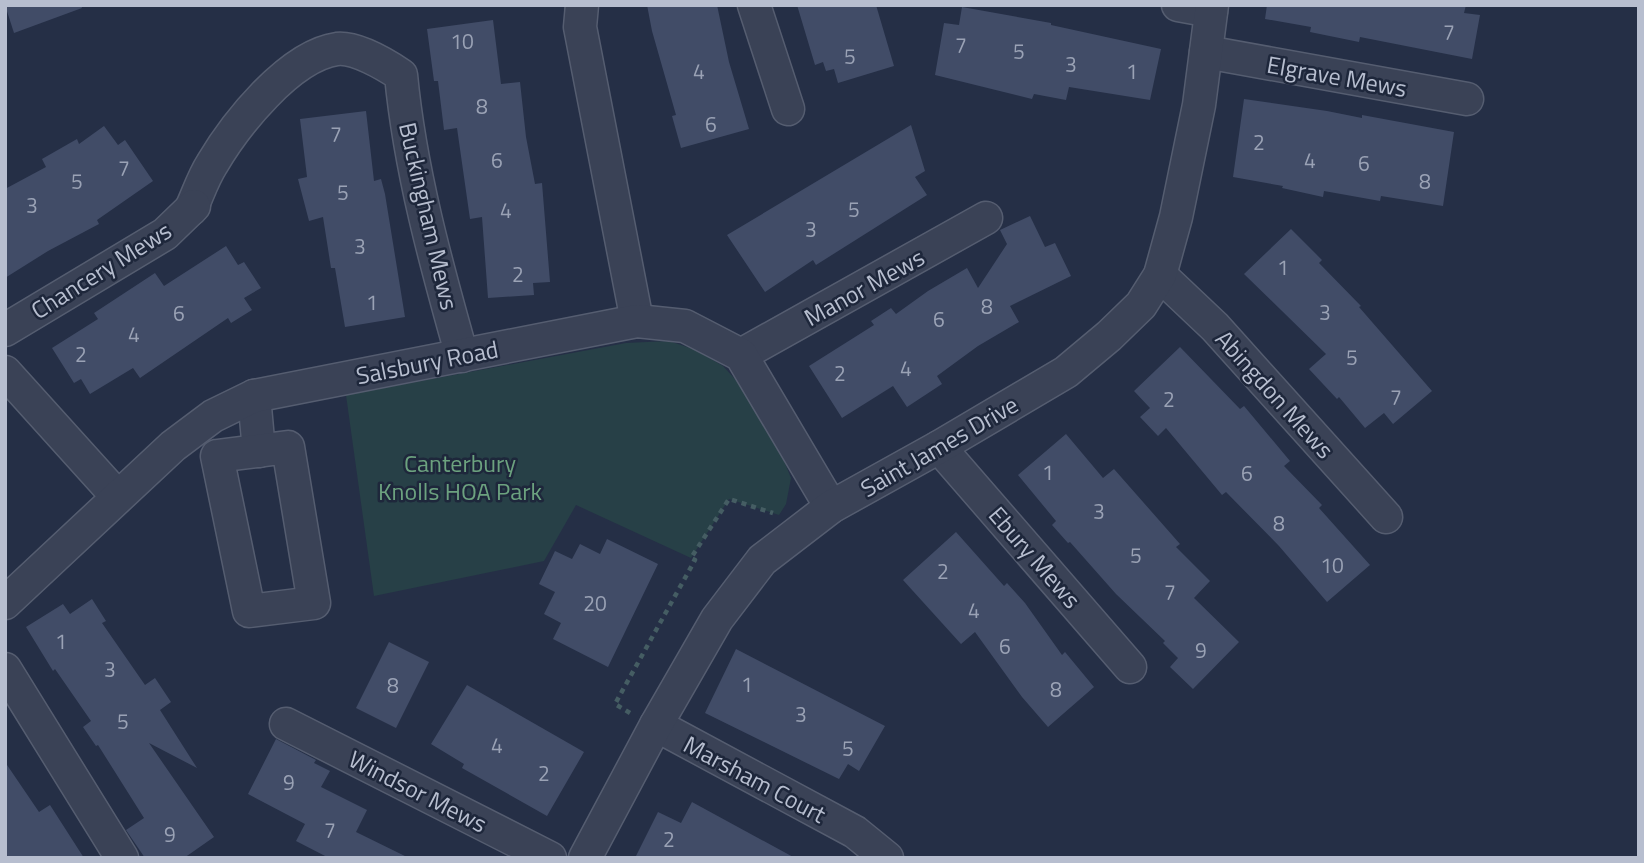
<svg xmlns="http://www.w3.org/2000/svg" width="1644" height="863" viewBox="0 0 1644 863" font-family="'Titillium Web',sans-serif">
<rect width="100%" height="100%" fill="#252f46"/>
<!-- green -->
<path fill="#274047" d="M669,341l27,9 27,16 22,24 35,61 11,27 -5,26 -7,11 -50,-16 -38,59 -115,-53 -32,56 -170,35 -28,-201 280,-52z"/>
<!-- building -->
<g fill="#414c67">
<path d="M5,5h76l1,3 -68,25z"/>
<path d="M647,5h70l12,57 20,67 -68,19 -9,-32 4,-1 -24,-84z"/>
<path d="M797,5h79l18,61 -56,17 -4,-14 -8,2 -3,-9 -8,3z"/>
<path d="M1267,5h199l-2,8 16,2 -8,44 -112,-22 -1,5 -49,-10 1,-5 -46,-8z"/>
<path d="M962,7l89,16v2l110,24 -11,51 -81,-13 -3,13 -32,-6 -2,5 -97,-24 9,-52 15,2z"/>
<path d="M493,20l8,64 19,-2 6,55 9,47 7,-1 8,99 -17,1 1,12 -46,3 -6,-81 -12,2 -13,-91 -13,2 -6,-49h-4l-7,-52z"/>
<path d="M1244,99l83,12 35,7v-3l92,17 -11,74 -62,-10 -1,5 -56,-10 -1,6 -41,-9 1,-2 -50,-9z"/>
<path d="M366,111l8,70 7,-2 4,15 20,123 -60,10 -10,-59h-4l-8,-51 -14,4 -11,-42 9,-2 -7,-58z"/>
<path d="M911,125l14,46 -10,6 12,18 -111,70 -3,-5 -48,32 -38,-57z"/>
<path d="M104,126l14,19 7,-5 28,41 -56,39 2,4 -51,27 -43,27v-89l41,-22 -4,-8 35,-20 2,5z"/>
<path d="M1030,216l15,31 10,-4 16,33 -61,30 9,16 -41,24 -41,30 5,8 -35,23 -14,-21 -51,32 -33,-52 65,-41 -3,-4 20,-13 5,6 32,-23 39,-23 11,20 29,-44 -7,-14z"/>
<path d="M1291,229l31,31 -3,3 42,43 -2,1 73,84 -39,33 -9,-11 -19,15 -26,-31 -2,2 -28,-30 17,-15 -82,-80z"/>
<path d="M226,246l12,19 6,-3 17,26 -17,10 8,12 -21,13 -3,-5 -88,60 -7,-10 -43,26 -9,-15 -7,4 -22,-35 46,-29 -4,-6 61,-40 9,13z"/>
<path d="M1180,347l60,62 4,-3 46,55 -6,5 38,39 -3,3 51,57 -43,37 -48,-56 -53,-54 -4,3 -56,-67 -8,8 -18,-19 10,-9 -16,-17z"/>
<path d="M1066,434l37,44 11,-9 66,75 -4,3 34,34 -16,17 45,44 -46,47 -23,-22 8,-9 -15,-15 2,-2 -49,-47 -46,-52 -2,1 -16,-18 4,-4 -38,-46z"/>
<path d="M956,532l48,54 3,-3 18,20 37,52 3,-3 29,35 -46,40 -26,-30 -47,-65 -14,12 -58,-64z"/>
<path d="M607,539l51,25 -50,103 -55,-28 8,-16 -17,-9 11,-22 -16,-8 16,-33 17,8 8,-15 20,10z"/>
<path d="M92,599l14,22 -4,2 43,62 10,-7 16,24 -11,8 37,58 -48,-25 65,94 -30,21h-39l-17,-25 -2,-3 18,-12 -46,-73 -2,1 -13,-19 8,-6 -36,-52 -2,2 -27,-44 37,-23 7,10z"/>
<path d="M389,642l40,20 -33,66 -40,-20z"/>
<path d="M736,649l149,77 -26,45 -11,-7 -9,15 -134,-66z"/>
<path d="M467,685l117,67 -37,64 -85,-48 2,-4 -33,-20z"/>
<path d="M276,739l40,21 -2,3 16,8 -9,16 46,23 -11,22 53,26h-80l-33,-17 9,-17 -57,-30z"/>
<path d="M5,762l34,50 11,-7 34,53h-79z"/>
<path d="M692,802l103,56h-160l23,-46 23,11z"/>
</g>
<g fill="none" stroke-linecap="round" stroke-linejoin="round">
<defs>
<g id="minor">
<path d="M582,5l-2,22 57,294"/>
<path d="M754,5l34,104"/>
<path d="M1178,5l33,6"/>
<path d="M1206,52l261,47"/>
<path d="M191,209c7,-15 12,-31 21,-45 23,-39 77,-108 125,-115 19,-2 49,16 64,26 9,95 35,189 61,281"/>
<path d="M1160,275l55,52 171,190"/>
<path d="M5,330l160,-96 29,-28"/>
<path d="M741,355l245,-137"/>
<path d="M5,372l112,124"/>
<path d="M254,396l5,55"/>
<path d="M288,447l26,156 -65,8 -32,-155z"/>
<path d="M939,447l191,220"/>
<path d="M5,603l168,-157 40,-30 41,-20 383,-75 48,5 56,29 90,152"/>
<path d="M5,669l117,189"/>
<path d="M286,724l264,134"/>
<path d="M656,725l199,107 32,26"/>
<path d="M585,858l71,-133 61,-106 45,-59 69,-53 108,-60 127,-75 43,-36 32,-31 19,-30 16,-58 23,-112 13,-100"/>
</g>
</defs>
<!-- minor casing -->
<use href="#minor" stroke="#555d70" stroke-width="35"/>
<!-- path -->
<path stroke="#455d63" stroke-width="4.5" stroke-dasharray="5 5" stroke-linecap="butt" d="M630,713l-15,-9 80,-144 -4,-2 38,-59 44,14"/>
<!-- minor -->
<use href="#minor" stroke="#3a4256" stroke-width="32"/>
</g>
<g text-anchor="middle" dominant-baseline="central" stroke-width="5" stroke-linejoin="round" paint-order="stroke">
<!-- number labels -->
<g font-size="21" fill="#9aa2b5">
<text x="1449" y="32">7</text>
<text x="462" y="41">10</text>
<text x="961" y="45">7</text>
<text x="1019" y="51">5</text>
<text x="850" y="56">5</text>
<text x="1071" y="64">3</text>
<text x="699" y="71">4</text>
<text x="1132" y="71">1</text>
<text x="482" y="106">8</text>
<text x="711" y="124">6</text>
<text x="336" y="134">7</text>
<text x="1259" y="142">2</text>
<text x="497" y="160">6</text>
<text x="1310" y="160">4</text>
<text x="1364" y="163">6</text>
<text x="124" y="168">7</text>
<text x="77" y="181">5</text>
<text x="1425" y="181">8</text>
<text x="343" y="192">5</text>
<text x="32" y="205">3</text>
<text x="854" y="209">5</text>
<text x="506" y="210">4</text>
<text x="811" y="229">3</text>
<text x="360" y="246">3</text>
<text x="1283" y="267">1</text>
<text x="518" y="274">2</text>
<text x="372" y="302">1</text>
<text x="987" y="306">8</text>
<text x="1325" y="312">3</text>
<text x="179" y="313">6</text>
<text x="939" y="319">6</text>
<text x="134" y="334">4</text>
<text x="81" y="354">2</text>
<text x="1352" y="357">5</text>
<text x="906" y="368">4</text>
<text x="840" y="373">2</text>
<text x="1396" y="397">7</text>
<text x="1169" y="399">2</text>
<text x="1048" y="472">1</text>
<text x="1247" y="473">6</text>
<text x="1099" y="511">3</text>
<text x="1279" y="523">8</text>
<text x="1136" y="555">5</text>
<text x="1332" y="565">10</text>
<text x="943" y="571">2</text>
<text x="1170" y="592">7</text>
<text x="595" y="603">20</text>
<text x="974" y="610">4</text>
<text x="61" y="641">1</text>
<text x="1005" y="646">6</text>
<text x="1201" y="650">9</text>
<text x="110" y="669">3</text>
<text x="747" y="684">1</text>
<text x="393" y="685">8</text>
<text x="1056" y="689">8</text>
<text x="801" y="714">3</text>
<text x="123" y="721">5</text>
<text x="497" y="745">4</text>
<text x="848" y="748">5</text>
<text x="544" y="773">2</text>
<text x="289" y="782">9</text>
<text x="330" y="830">7</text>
<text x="170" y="834">9</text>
<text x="669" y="839">2</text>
</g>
<!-- street labels -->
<g font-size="24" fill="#b7becf" stroke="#1e273b">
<text transform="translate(1337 76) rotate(10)">Elgrave Mews</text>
<text transform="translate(429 216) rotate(77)">Buckingham Mews</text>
<text transform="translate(101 270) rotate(-32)">Chancery Mews</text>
<text transform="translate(864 287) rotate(-29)">Manor Mews</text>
<text transform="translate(427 362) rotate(-11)">Salsbury Road</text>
<text transform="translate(1275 394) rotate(48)">Abingdon Mews</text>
<text transform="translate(939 446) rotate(-30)">Saint James Drive</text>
<text transform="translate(1035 557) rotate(49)">Ebury Mews</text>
<text transform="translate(755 779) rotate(28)">Marsham Court</text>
<text transform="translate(418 791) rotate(27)">Windsor Mews</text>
</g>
<!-- park labels -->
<g font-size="24" fill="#6ca27f" stroke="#1e273b">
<text x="460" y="463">Canterbury<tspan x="460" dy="28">Knolls HOA Park</tspan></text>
</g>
</g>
<!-- border -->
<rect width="1644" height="863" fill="none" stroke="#b7becf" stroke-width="14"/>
</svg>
